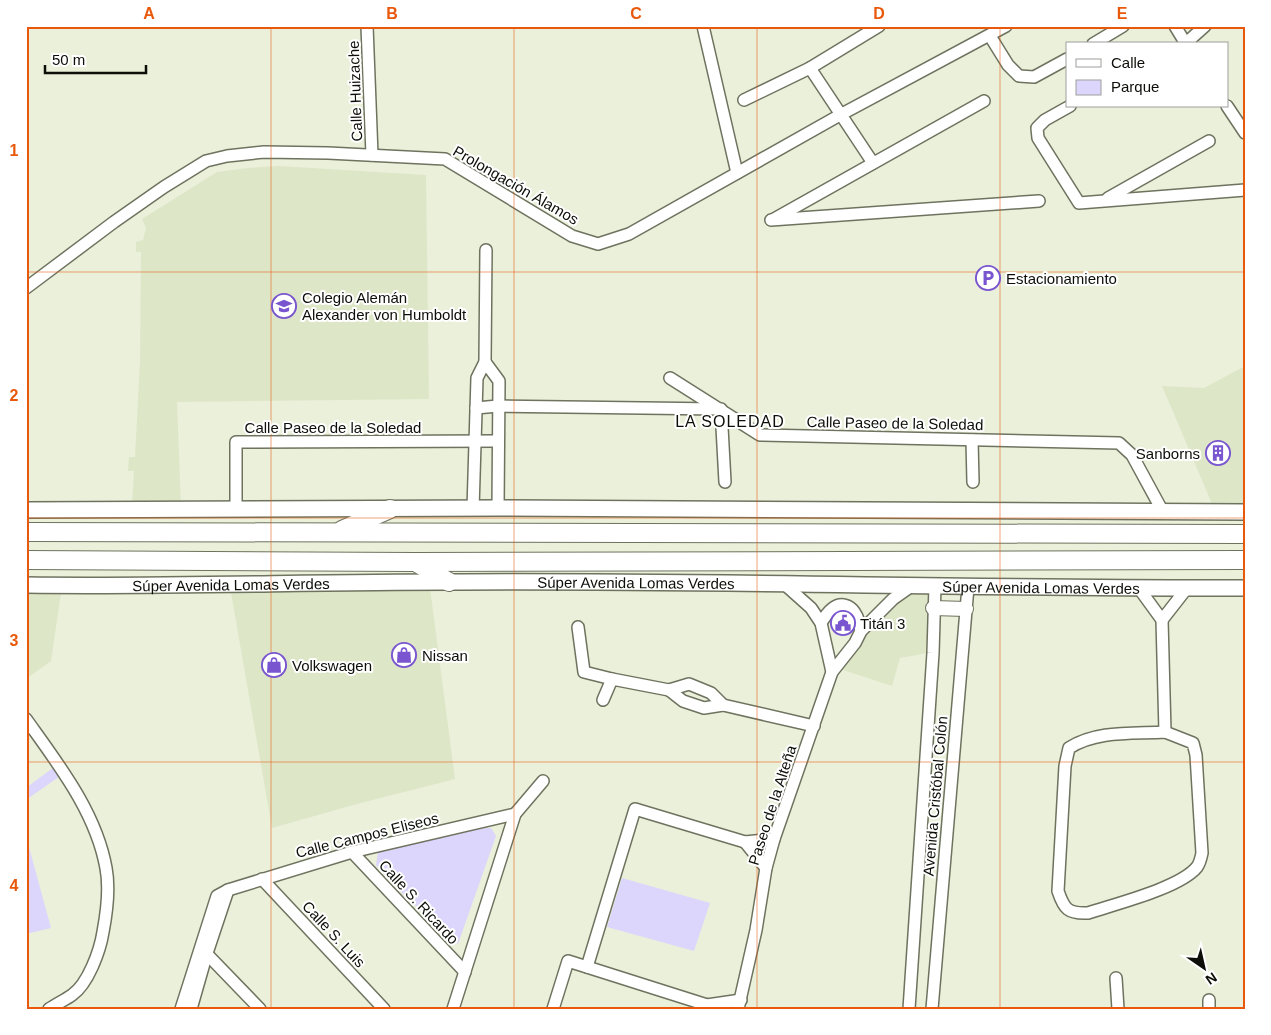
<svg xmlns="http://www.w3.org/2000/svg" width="1271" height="1035" viewBox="0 0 1271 1035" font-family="Arial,sans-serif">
<rect width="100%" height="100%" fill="#eaf0da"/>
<!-- built -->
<g fill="#dee6c8">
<path d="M279,166l147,9 3,224 -252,3 4,104h-49l2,-35h-6l1,-14h6l5,-96 1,-109h-5v-10l7,-2 3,-12 -4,-9 75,-47 30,-4z"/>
<path d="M1245,366v140h-32l-51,-120 42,2z"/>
<path d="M230,587l200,1 25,191 -98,25 -85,24z"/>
<path d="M910,587h23l-5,66 -28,5 -8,28 -55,-18 18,-25z"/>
<path d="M61,593l-10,68 -25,18v-85z"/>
</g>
<!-- green -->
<g fill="#dcd6fd">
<path d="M54,767l6,9 -34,24v-12z"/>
<path d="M482,828h9l5,8 -38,108 -54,-49 -28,-30 2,-13 30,-10z"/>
<path d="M26,836l25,92 -25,6z"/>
<path d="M622,878l88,25 -16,48 -87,-24z"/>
</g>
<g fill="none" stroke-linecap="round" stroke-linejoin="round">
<defs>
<g id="minor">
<path d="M367,26l5,129"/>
<path d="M703,26l34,147"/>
<path d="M1175,26l11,18"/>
<path d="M990,36l18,29 11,11 15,1 33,-18"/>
<path d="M1186,43l19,-17"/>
<path d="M1093,44l30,-18"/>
<path d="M810,68l63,95"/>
<path d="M744,100l66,-32 69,-42"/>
<path d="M1070,106l-25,14 -8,8 1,10 41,65 166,-13"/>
<path d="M1227,106l18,27"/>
<path d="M1108,198l101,-57"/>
<path d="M774,219l210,-118"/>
<path d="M771,220l268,-19"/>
<path d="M26,288l88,-66 50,-35 42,-26 21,-5 37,-4 64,1 117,6 127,77 26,8 31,-10 211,-119 166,-89"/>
<path d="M485,362l14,19 -1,127"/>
<path d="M670,378l90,57 359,8 13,12 31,57"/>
<path d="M476,408l22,-2 221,3"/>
<path d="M721,409l4,73"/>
<path d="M972,440l1,42"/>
<path d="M236,509v-67l261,-1"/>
<path d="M473,509l4,-131 8,-16 1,-112"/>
<path d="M783,583l28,25 10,15 11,49"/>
<path d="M1138,587l24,33 3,112"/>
<path d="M1162,620l25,-32"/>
<path d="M821,623c16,-28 35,-22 40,8"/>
<path d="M578,627l6,45 28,7"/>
<path d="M669,690l14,11 21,7 19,-3 91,21"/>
<path d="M603,700l9,-21 57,11 20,-6 22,9 12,12"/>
<path d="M26,719c32,45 70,93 80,149 4,21 1,43 -3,64 -3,19 -15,52 -31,63 -7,5 -16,9 -23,14"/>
<path d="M1165,732l28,11 3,12 6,98c-1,5 -2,10 -5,14 -17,21 -82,37 -109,46 -20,1 -24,-4 -30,-22l7,-125 4,-18c28,-18 65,-14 96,-16z"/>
<path d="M745,842l21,26"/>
<path d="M352,852l113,120"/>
<path d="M262,879l122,130"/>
<path d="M202,949l58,60"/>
<path d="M587,967l48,-158 110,33 29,-3"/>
<path d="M1116,978l2,31"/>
<path d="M1209,1000v9"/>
<path d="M181,1009l36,-113 11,-6 124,-38 163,-38"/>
<path d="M191,1009l16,-56 21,-63"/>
<path d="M453,1009l62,-195 28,-33"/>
<path d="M553,1009l15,-48 139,44 34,-5"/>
<path d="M738,1009l18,-79 10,-62 8,-29 58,-167 23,-29 6,-12 32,-32 17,-12"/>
<path d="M909,1009l24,-356 2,-67"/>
<path d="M932,1009l36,-422"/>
</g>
<path id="tertiary" d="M933,608l33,1"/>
<g id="secondary">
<path d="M26,510l472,-2 747,4"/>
<path id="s1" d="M26,585c141,2 282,-3 423,-3 265,-2 530,7 796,6"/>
</g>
<g id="primary">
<path d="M342,530l48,-21"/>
<path d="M26,532l1219,2"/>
<path d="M26,560l390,2 829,-2"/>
<path d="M417,563l32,19"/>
</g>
</defs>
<!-- minor casing -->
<use href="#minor" stroke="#6e735f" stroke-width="14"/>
<!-- tertiary casing -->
<use href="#tertiary" stroke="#6e735f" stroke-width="16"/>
<!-- secondary casing -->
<use href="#secondary" stroke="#6e735f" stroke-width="18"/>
<!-- primary casing -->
<use href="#primary" stroke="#6e735f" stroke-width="20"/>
<!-- minor -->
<use href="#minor" stroke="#fff" stroke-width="11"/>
<!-- tertiary -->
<use href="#tertiary" stroke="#fff" stroke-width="14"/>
<!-- secondary -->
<use href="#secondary" stroke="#fff" stroke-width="15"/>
<!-- primary -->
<use href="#primary" stroke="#fff" stroke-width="18"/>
</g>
<!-- grid -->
<path fill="none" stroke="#e8590c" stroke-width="1" stroke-opacity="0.55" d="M271,26v983M514,26v983M757,26v983M1000,26v983M26,272h1219M26,518h1219M26,762h1219"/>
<!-- icons -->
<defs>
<symbol id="parking-ring" viewBox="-11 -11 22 22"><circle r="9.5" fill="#fff" stroke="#7955cf" stroke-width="1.5"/><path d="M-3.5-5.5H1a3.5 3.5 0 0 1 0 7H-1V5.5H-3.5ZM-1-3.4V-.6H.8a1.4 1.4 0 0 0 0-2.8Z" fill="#7955cf"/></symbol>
<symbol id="school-ring" viewBox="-11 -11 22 22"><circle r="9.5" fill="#fff" stroke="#7955cf" stroke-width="1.5"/><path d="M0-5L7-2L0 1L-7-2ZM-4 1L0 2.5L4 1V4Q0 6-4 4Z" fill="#7955cf"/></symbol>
<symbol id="building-ring" viewBox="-11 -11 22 22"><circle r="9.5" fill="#fff" stroke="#7955cf" stroke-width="1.5"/><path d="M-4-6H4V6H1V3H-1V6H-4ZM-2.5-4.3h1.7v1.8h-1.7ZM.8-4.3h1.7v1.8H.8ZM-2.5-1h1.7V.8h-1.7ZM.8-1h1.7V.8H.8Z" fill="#7955cf"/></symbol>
<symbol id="civic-ring" viewBox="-11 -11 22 22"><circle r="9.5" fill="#fff" stroke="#7955cf" stroke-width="1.5"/><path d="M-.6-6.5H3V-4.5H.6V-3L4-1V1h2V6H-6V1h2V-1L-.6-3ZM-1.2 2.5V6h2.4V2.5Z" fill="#7955cf"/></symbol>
<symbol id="shop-ring" viewBox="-11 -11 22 22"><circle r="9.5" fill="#fff" stroke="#7955cf" stroke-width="1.5"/><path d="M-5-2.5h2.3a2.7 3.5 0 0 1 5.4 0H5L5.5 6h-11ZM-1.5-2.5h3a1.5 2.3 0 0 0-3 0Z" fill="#7955cf"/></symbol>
</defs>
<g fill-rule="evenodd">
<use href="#parking-ring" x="974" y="264" width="28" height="28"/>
<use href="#school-ring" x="270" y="292" width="28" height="28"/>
<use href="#building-ring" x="1204" y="439" width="28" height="28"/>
<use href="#civic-ring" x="829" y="609" width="28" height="28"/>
<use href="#shop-ring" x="390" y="641" width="28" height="28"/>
<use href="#shop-ring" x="260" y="651" width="28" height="28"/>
</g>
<g text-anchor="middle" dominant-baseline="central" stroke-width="4" stroke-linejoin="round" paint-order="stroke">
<!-- street labels -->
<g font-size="15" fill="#0c0e07" stroke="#fff">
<text transform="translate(355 91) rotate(-92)">Calle Huizache</text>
<text transform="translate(516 185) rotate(30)">Prolongación Álamos</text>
<text transform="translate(895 423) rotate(1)">Calle Paseo de la Soledad</text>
<text x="333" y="427">Calle Paseo de la Soledad</text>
<text stroke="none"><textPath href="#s1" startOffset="610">Súper Avenida Lomas Verdes</textPath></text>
<text stroke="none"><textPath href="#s1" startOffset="205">Súper Avenida Lomas Verdes</textPath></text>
<text stroke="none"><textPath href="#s1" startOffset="1015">Súper Avenida Lomas Verdes</textPath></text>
<text transform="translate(935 796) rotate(-85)">Avenida Cristóbal Colón</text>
<text transform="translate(772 805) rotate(-72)">Paseo de la Alteña</text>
<text transform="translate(367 835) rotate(-14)">Calle Campos Eliseos</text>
<text transform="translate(419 902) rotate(47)">Calle S. Ricardo</text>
<text transform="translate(334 934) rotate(47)">Calle S. Luis</text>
</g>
<!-- poi labels -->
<g font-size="15" fill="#0c0e07" stroke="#fff" text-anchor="start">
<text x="1006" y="278">Estacionamiento</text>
<text x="302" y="297">Colegio Alemán<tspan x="302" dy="17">Alexander von Humboldt</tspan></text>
<text x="1200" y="453" text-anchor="end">Sanborns</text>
<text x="860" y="623">Titán 3</text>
<text x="422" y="655">Nissan</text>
<text x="292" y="665">Volkswagen</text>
</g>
<!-- neighbourhood labels -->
<g font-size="16" letter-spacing="1" fill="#0c0e07" stroke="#fff">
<text x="730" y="421">LA SOLEDAD</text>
</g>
</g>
<!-- border -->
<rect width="1271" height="1035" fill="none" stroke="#ffffff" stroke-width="55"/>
<!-- legend -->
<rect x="1066" y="42" width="162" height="65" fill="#ffffff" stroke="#9e9f9c"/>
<rect x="1076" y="59" width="25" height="8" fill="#ffffff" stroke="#9e9f9c"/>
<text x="1111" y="68" font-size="15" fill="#0c0e07">Calle</text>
<rect x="1076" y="80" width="25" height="15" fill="#dcd6fd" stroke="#9e9f9c"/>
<text x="1111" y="92" font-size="15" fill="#0c0e07">Parque</text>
<!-- north arrow -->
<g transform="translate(1204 968) rotate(146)" stroke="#ffffff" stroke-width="4" paint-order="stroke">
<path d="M0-4L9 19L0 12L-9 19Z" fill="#0c0e07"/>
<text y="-8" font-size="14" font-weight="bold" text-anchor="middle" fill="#0c0e07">N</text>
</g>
<!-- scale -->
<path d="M45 65v8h101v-8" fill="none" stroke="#0c0e07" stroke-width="2.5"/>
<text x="52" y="65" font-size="15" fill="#0c0e07" stroke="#ffffff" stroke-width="4" paint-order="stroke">50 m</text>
<rect x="28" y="28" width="1216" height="980" fill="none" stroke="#e8590c" stroke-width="2"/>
<g font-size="16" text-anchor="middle" font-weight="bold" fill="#e8590c">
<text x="149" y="19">A</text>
<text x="392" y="19">B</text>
<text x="636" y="19">C</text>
<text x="879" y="19">D</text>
<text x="1122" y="19">E</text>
<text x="14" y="156">1</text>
<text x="14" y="401">2</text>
<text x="14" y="646">3</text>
<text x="14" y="891">4</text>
</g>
</svg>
